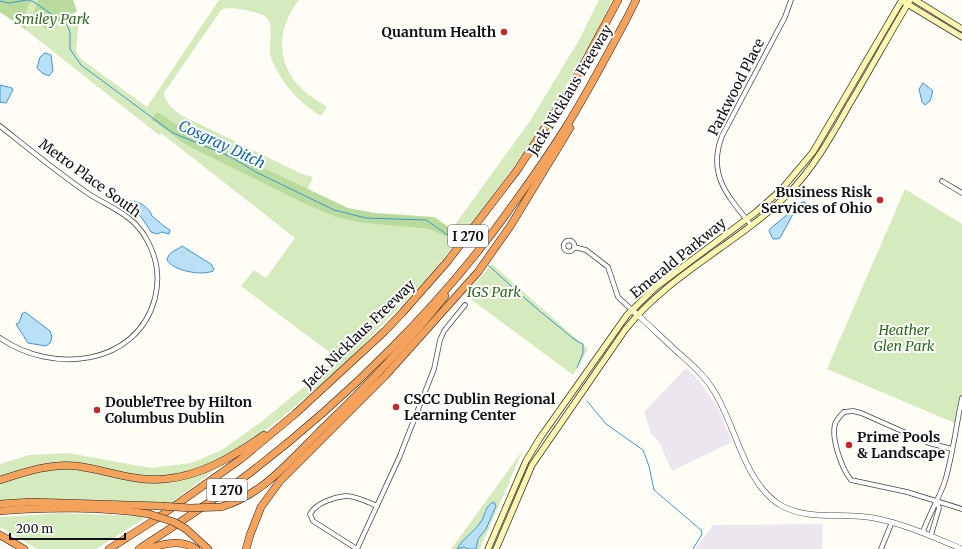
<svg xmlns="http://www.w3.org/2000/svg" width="962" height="549" viewBox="0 0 962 549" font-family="Merriweather,serif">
<rect width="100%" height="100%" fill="#fffdf5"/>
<!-- industrial -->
<g fill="#eee6ef">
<path d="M686,368l13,13 18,25 15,36 -60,29 -13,-29 -8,-9 -7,-21z"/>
<path d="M823,524l-1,25h-127l18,-24z"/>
</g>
<!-- green -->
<g fill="#d5ebbd">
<path d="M20,0h53l4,11 -3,2 5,6 -3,32 5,8 66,48 72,-107h80c-22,28 -24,63 3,89 7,7 17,12 25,18l-6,9c-21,-13 -31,-24 -44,-45 -3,-7 -7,-13 -7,-20 -1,-11 4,-24 -3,-33 -5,-6 -36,-12 -44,-9 0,0 -4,3 -4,4l-55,80c1,10 10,17 17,22l121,59 11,3 -6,13 -111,-54 -39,-24 -6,9 35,24 119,59 31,13 26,6 67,6 17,8 84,-116 49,-81 20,-40h13l-17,35 -33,58 -39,61 -54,74 -42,50 -85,89 -72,60 -42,28 -34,15 -16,5 -22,2 -20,-2 -53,-11 -83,13v-13l29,-9 39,-2 83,15 40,-5 31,-13 39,-28 55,-45 20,-20 -95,-71 13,-16 12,8 29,-40 -134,-105 -2,2 -133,-105 -1,-9z"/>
<path d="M905,189l57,35v174l-5,26 -130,-55z"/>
<path d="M492,264l96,85 -15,26 -108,-80z"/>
<path d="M523,450l-43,99h-29z"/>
<path d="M226,461l-55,42 -141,-5 -30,3v-17l34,-12 25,-3 21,1 72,12z"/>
<path d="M62,513l75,3 8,2 -49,31h-59l-37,-22v-10z"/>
</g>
<!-- forest -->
<g fill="#b9dc9c">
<path d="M0,0h31l-6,14 1,16 -26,-18z"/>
<path d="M38,0h35l4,11 -3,2 -6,-1 -14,13 -8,4 -14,-11z"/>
<path d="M157,112l39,24 152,72 27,5 59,4 18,12 -6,8 -17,-8 -67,-6 -26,-6 -31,-13 -119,-59 -35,-25z"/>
</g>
<!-- water -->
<g fill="#b9e0f7" stroke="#3f96cf">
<path d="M45,53l6,2 2,16 -4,5 -7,-3 -5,-5 3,-11z"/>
<path d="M923,83l10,8 -3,10 -5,4 -3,-3 -3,-13z"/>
<path d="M0,85l12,3 1,2 -7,13 -6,-1z"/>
<path d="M130,201c8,-1 20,7 22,15 6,5 11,10 18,14l-1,4 -7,-2 -5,2 -6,-2 -9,-14 -14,-14z"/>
<path d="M802,202h3l2,5 -14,7 -13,24 -3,1h-4l-4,-8 1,-2z"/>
<path d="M182,246l29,18 3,5 -1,2c-11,5 -40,0 -46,-11 2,-9 9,-9 15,-14z"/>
<path d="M25,312l25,19 2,6 -2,6 -4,3 -18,-3 -12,-19 3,-1 3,-9z"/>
<path d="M494,502l2,4 -10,23 -8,10 -2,10h-8l-4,-2 -7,2c6,-11 16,-16 23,-26 6,-7 4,-17 14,-21z"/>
</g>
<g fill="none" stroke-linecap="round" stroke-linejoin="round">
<!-- stream -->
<g stroke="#3f96cf" stroke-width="1">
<path d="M28,0l6,2 33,23 3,7v17l11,16 92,68 56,23 27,16 78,38 32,8 60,2 26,18"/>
<path d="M0,1l9,2 18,-3"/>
<path d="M488,265c23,21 46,42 70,61 8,6 15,14 25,18v9l-6,15"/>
<path d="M587,401l19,23 37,26 6,16 5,24 47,40 1,4 -9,15"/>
</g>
<defs>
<g id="minor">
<path d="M0,126c29,23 58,47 89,68 22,14 45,21 58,46 10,18 13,38 8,58 -18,69 -104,76 -155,40"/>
<path d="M942,181l20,12"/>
<path d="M751,225c-23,-29 -44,-50 -29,-89l63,-119 6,-17"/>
<circle cx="569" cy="246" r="5.5"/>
<path d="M574,247l12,3 22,17 10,30 14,13"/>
<path d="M844,412c-4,4 -7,7 -9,12 -4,15 7,45 16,56l56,12 55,17"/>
<path d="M844,412l9,-1 8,2 68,30 23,6"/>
<path d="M923,532c6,-18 16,-33 22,-51 8,-27 11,-55 17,-83"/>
<path d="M931,535l8,-27 -2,-6"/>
<path d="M357,549l42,-91 35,-89 6,-29 4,-9 21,-26"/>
<path d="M357,549l-44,-28 -3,-7c6,-11 24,-17 36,-18 10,0 22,6 31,10"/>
<path d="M881,549l11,-27"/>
</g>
<path id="tertiary" d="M632,310c14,12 27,25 40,37 14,13 30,25 40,41 24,35 31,96 70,118 28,15 61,6 92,12 31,6 59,19 88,31"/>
<g id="secondary">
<path d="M915,0l47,29"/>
<path d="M904,2l58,35"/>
<path d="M488,549l38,-88 14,-23 87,-123 29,-28 100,-75 25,-22 32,-38 89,-152"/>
<path d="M496,549l36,-84 93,-135c44,-56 112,-86 162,-135 26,-26 44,-58 62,-90 21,-35 40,-70 61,-105"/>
</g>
<g id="motorway">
<path d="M0,480c25,-8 51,-17 77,-14 29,4 58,16 88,13 36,-3 69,-23 99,-44"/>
<path d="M0,504l31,-2 130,4"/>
<path d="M221,507c41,-12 69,-46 98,-75 45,-43 88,-88 126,-136"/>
<path d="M0,511c45,-4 105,-4 149,3"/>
<path d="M186,529l22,20"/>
<path d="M0,535l24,14"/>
<path d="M109,549l47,-30 85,-60 54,-45 90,-83 17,-18 45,-51 71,-93 54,-83 46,-86"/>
<path d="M139,549c38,-25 76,-49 112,-77 95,-73 192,-168 261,-266 19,-26 37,-52 54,-79 22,-35 41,-72 61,-109l9,-18"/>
<path d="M149,549c15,-6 33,-10 47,0"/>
<path d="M246,549l4,-14 11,-28 19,-26 105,-105 93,-104 33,-47 59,-97"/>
</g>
</defs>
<!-- minor casing -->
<use href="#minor" stroke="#444" stroke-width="5.5"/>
<!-- tertiary casing -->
<use href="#tertiary" stroke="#444" stroke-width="6"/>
<!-- secondary casing -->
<use href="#secondary" stroke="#333" stroke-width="7"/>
<!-- motorway casing -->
<use href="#motorway" stroke="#222" stroke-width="8"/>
<!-- minor -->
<use href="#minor" stroke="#fff" stroke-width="4"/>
<!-- tertiary -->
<use href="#tertiary" stroke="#fff" stroke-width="5"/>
<!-- secondary -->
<use href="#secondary" stroke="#fff6b0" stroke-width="5.5"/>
<!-- motorway -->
<use href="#motorway" stroke="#f5a25d" stroke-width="7"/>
<defs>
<g id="motorway-bridge">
<path d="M161,506l29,2 31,-1"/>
<path d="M149,514l25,8 12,7"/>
</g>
</defs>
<!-- motorway-bridge casing -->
<use href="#motorway-bridge" stroke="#222" stroke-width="8" stroke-linecap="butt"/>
<!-- motorway-bridge -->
<use href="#motorway-bridge" stroke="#f5a25d" stroke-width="7"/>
</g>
<!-- markers -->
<g fill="#c4262e" stroke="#fff" stroke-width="1.5">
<circle cx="504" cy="32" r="4"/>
<circle cx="880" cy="200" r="4"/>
<circle cx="396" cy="407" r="4"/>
<circle cx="97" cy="410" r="4"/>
<circle cx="849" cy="445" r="4"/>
</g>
<g text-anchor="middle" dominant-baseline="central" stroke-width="4" stroke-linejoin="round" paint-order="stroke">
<!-- shield labels -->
<g fill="#fff" stroke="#585858" stroke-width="1">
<rect x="448" y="225" width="40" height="22" rx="3"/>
<rect x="207" y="479" width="40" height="22" rx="3"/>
</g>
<g font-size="13" font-weight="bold" fill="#111">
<text x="468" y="236">I 270</text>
<text x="227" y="490">I 270</text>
</g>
<!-- park labels -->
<g font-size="14" font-style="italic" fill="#2f6b1f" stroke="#fff">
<text x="52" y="19">Smiley Park</text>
<text x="494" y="292">IGS Park</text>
<text x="904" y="330">Heather<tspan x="904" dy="16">Glen Park</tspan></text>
</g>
<!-- poi labels -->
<g font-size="14" font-weight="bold" fill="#111" stroke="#fff" text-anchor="start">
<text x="496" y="32" text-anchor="end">Quantum Health</text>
<text x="872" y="192" text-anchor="end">Business Risk<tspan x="872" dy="16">Services of Ohio</tspan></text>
<text x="404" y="399">CSCC Dublin Regional<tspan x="404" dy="16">Learning Center</tspan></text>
<text x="105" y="402">DoubleTree by Hilton<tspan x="105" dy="16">Columbus Dublin</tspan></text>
<text x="857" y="437">Prime Pools<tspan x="857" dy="16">&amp; Landscape</tspan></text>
</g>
<!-- street labels -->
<g font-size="14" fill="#111" stroke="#fff">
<text transform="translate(736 87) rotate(-63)">Parkwood Place</text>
<text transform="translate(570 90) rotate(-59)">Jack Nicklaus Freeway</text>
<text transform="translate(90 178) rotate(36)">Metro Place South</text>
<text transform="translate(678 258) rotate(-39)">Emerald Parkway</text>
<text transform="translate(359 334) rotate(-44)">Jack Nicklaus Freeway</text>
</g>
<!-- water labels -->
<g font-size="15" font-style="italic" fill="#1768a6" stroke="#fff">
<text transform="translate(222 144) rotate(25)">Cosgray Ditch</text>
</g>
</g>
<!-- scale -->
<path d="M10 533v6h115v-6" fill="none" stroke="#111111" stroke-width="2"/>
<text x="16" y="533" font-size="12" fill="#111111" stroke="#ffffff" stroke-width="3" paint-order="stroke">200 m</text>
</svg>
